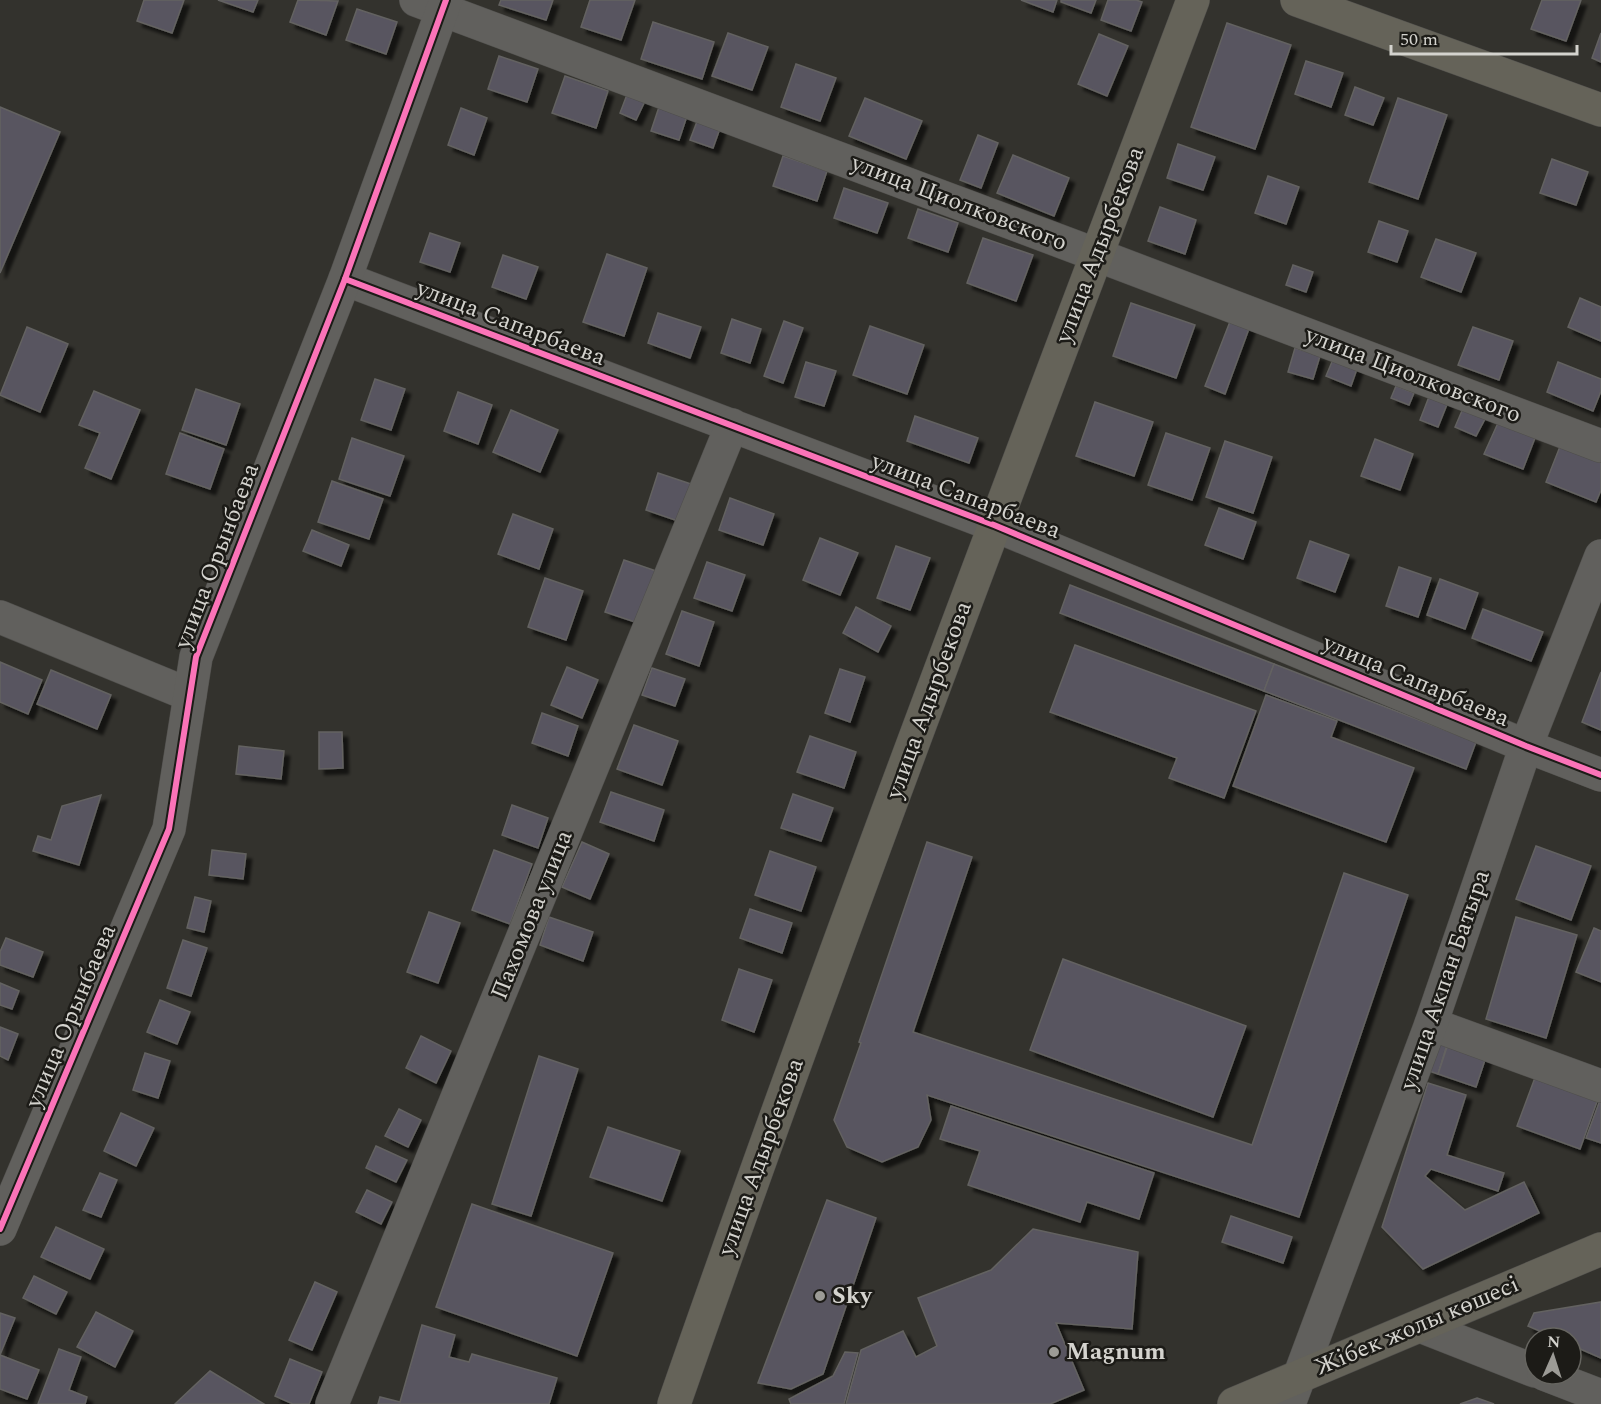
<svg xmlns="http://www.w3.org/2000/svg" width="1601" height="1404" viewBox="0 0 1601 1404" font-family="Spectral,serif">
<defs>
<filter id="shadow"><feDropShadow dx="5.5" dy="5.5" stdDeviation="1.5" flood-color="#0009"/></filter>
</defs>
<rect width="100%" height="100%" fill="#33322d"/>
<!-- building -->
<g fill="#585460" stroke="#636261" stroke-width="1.5" filter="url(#shadow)">
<path d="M144,0h40l-12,33 -35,-12z"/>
<path d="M218,0h40l-5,12z"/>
<path d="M298,0l40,1 -12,34 -36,-13z"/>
<path d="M501,0h52l-7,20 -47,-15z"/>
<path d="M590,0h45l-14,40 -40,-13z"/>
<path d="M1021,0h36l-4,12z"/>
<path d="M1061,0h35l-5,13 -30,-11z"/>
<path d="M1108,0h28l6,2 -11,29 -30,-11z"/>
<path d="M1542,0h39l-15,41 -35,-12z"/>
<path d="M357,9l40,13 -11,32 -40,-14z"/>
<path d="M653,22l61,20 -12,37 -61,-20z"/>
<path d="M1227,23l64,22 -36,104 -64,-22z"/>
<path d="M728,33l40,14 -16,43 -40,-14z"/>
<path d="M1601,33v29l-9,-4z"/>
<path d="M1099,34l29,12 -21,50 -29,-12z"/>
<path d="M499,56l39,13 -11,33 -39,-13z"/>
<path d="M1306,61l37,12 -12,34 -36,-13z"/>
<path d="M796,64l40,14 -16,43 -39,-14z"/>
<path d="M565,76l43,15 -12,37 -44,-15z"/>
<path d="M1355,87l29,11 -11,27 -28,-10z"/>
<path d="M628,92l18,7 -10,21 -16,-7z"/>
<path d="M865,98l57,23 -16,38 -57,-23z"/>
<path d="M1398,98l49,17 -29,84 -49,-17z"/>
<path d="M661,101l28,9 -10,30 -28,-9z"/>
<path d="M0,107l60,25 -60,141z"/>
<path d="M461,108l26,10 -13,37 -26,-10z"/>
<path d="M701,111l22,9 -10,28 -23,-8z"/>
<path d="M978,135l20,8 -17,45 -21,-8z"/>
<path d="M1178,144l37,13 -12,33 -36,-12z"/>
<path d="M1013,155l56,23 -15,38 -57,-23z"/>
<path d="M783,156l44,15 -10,30 -44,-15z"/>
<path d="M1552,159l36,13 -12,33 -36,-12z"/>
<path d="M1268,176l31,11 -13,37 -31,-11z"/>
<path d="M844,188l44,15 -11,30 -43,-15z"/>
<path d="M1160,207l36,13 -11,34 -37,-13z"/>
<path d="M918,209l40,14 -10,29 -40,-14z"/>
<path d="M1379,221l29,10 -11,31 -29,-10z"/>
<path d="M430,233l30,10 -10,29 -30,-10z"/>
<path d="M983,238l50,17 -17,46 -49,-18z"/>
<path d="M1436,239l40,14 -15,39 -40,-15z"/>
<path d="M607,254l40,14 -23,68 -41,-14z"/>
<path d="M503,255l35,12 -12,32 -34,-12z"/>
<path d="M1293,265l20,7 -7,20 -20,-7z"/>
<path d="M1580,298l21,9v34l-33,-14z"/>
<path d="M1131,303l64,22 -19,53 -63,-22z"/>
<path d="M658,313l43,14 -11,31 -42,-15z"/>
<path d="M732,319l29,10 -11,34 -29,-10z"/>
<path d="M1231,319l19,7 -25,68 -20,-8z"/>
<path d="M784,321l19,7 -20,55 -19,-7z"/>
<path d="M870,326l54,19 -17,49 -54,-19z"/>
<path d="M27,327l41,17 -28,68 -40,-17z"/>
<path d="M1473,327l40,14 -14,39 -41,-15z"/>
<path d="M1295,348l25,8 -7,23 -25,-7z"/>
<path d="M1334,357l24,9 -7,20 -25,-10z"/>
<path d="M806,362l30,9 -12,35 -29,-9z"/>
<path d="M1558,362l43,17v12l-8,20 -46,-19z"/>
<path d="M375,379l30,10 -14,41 -30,-10z"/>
<path d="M1396,386l18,7 -5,12 -18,-7z"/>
<path d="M196,389l44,15 -14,41 -44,-15z"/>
<path d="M1432,389l18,8 -12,30 -18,-7z"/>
<path d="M94,391l46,19 -29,69 -26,-11 15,-35 -21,-8z"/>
<path d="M458,392l34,13 -14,39 -34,-13z"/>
<path d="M1095,402l58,20 -19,54 -58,-20z"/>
<path d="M1464,406l22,11 -10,19 -21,-9z"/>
<path d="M511,410l47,20 -18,42 -47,-20z"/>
<path d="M915,416l63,22 -9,25 -62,-22z"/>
<path d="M1498,423l37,15 -12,31 -39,-15z"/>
<path d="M180,433l44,16 -14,40 -44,-15z"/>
<path d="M1166,433l44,15 -18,52 -44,-15z"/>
<path d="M352,438l52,18 -14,40 -51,-17z"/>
<path d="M1375,439l38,15 -13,36 -39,-14z"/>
<path d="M1225,441l47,16 -19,56 -47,-16z"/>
<path d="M1561,444l40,17v29l-5,12 -50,-20z"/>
<path d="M658,473l36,12 -13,37 -35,-12z"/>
<path d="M332,481l51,18 -14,40 -51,-17z"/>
<path d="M730,498l44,16 -11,31 -44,-15z"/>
<path d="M1219,508l37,14 -13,37 -38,-14z"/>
<path d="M513,514l40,15 -14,40 -41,-15z"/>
<path d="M312,530l37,15 -8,21 -38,-15z"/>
<path d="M820,538l38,15 -18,42 -37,-15z"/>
<path d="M1310,541l39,14 -14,37 -38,-14z"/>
<path d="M896,546l34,12 -20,52 -33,-12z"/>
<path d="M624,560l38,13 -18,52 -39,-13z"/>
<path d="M707,562l38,13 -13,36 -38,-13z"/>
<path d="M1399,567l32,11 -13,39 -32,-11z"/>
<path d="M545,578l38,13 -17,49 -38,-13z"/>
<path d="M1440,579l38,14 -13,36 -38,-14z"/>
<path d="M1070,585l204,79 -10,27 -204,-78z"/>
<path d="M856,607l35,19 -13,26 -35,-19z"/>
<path d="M1483,609l60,23 -12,29 -59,-23z"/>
<path d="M682,611l32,11 -15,44 -33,-12z"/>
<path d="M1075,645l181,66 -32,87 -55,-20 8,-20 -127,-46z"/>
<path d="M0,662l42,18 -14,34 -28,-12z"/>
<path d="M1274,664l202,78 -10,27 -202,-78z"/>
<path d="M567,667l31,13 -16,38 -31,-13z"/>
<path d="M652,668l33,11 -10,27 -33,-11z"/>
<path d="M840,669l25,8 -15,45 -25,-9z"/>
<path d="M51,670l60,25 -14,34 -60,-25z"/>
<path d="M1601,672v58l-19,-8z"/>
<path d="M1266,695l71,26 -6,16 83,31 -28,74 -153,-56z"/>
<path d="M542,713l36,13 -10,30 -36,-13z"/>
<path d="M634,725l44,16 -16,44 -45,-16z"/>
<path d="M319,732h23l1,36 -24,1z"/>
<path d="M810,736l46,16 -12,36 -47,-16z"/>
<path d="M239,746l45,5 -3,28 -45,-5z"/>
<path d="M611,792l53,18 -10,31 -54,-19z"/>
<path d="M793,794l40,14 -12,33 -40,-13z"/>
<path d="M101,795l-22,70 -46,-14 5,-15 13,4 11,-34z"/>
<path d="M512,805l36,13 -10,30 -36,-13z"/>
<path d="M582,842l27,12 -19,45 -28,-12z"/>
<path d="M927,842l45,15 -59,175 339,113 92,-272 64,22 -109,322 -372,-122 4,25 -13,27 -36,15 -35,-15 -13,-27 27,-77 -2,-1z"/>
<path d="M1536,846l55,20 -20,54 -55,-21z"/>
<path d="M212,850l34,4 -3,25 -34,-4z"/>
<path d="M494,850l38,14 -22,60 -38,-14z"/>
<path d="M770,851l46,16 -15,44 -46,-16z"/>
<path d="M195,897l16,4 -7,31 -17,-4z"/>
<path d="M750,909l42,14 -10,30 -42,-15z"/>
<path d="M429,912l31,11 -22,60 -31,-11z"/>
<path d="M549,917l44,15 -10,29 -43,-16z"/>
<path d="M1516,917l61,18 -31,103 -60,-19z"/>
<path d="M1594,928l7,3v51l-25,-10z"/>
<path d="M6,938l37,14 -10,25 -33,-12v-13z"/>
<path d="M183,940l24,8 -16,48 -24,-8z"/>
<path d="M1063,959l183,67 -33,91 -183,-67z"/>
<path d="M739,969l33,11 -18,52 -32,-12z"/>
<path d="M0,983l19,8 -7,18 -12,-4z"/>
<path d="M160,1000l30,12 -13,32 -30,-12z"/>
<path d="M0,1027l18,7 -10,26 -8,-4z"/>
<path d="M1440,1035l9,3 -11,36 -9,-3z"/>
<path d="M421,1036l30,15 -15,32 -30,-15z"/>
<path d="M1450,1038l38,13 -12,36 -38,-13z"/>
<path d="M145,1053l25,8 -12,37 -25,-8z"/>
<path d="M539,1056l39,13 -47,147 -39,-12z"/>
<path d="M1536,1075l62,24 -18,50 -63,-23z"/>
<path d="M1428,1083l38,12 -19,60 57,18 -6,18 -67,-22 -6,7 40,34 59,-28 15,31 -116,56 -41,-42z"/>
<path d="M1600,1100h1v43l-15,-5z"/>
<path d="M951,1106l203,67 -15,46 -52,-17 -7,20 -112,-37 12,-34 -40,-12z"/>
<path d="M399,1109l22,11 -13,27 -23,-11z"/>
<path d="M121,1113l33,15 -18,38 -32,-15z"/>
<path d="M608,1127l72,24 -18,50 -72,-24z"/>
<path d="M376,1146l31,14 -11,22 -30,-14z"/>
<path d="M100,1173l17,7 -16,37 -18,-7z"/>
<path d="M367,1190l25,12 -11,22 -25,-12z"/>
<path d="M827,1200l49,18 -53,156 -32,15 -33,-6z"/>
<path d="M472,1204l141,49 -36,103 -141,-49z"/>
<path d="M1231,1216l61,21 -9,26 -61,-21z"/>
<path d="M56,1227l48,22 -14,30 -49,-22z"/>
<path d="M1033,1229l105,23 -6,77 -76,-6 28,67 -34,14h-204l15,-54 42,-19 13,26 21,-11 -19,-48 73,-28z"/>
<path d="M34,1276l33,16 -11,22 -33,-16z"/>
<path d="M315,1282l22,10 -25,58 -23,-10z"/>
<path d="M1601,1302v56l-30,-13v-7h-15l-28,-12 6,-13z"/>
<path d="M96,1312l37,19 -18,36 -38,-20z"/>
<path d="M0,1313l15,5 -15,37 39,15 -12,29 -27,-10z"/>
<path d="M422,1325l33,10 -6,22 20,5 3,-8 85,24 -8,26h-171l2,-7 20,5z"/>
<path d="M59,1349l22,8 -12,33 18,7 -2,7h-47z"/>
<path d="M845,1352l13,1 -14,51h-53l-2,-5 44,-23z"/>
<path d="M290,1359l32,13 -13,32h-16l-18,-8z"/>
<path d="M210,1371l54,33h-89z"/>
<path d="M1477,1398l17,6h-34z"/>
</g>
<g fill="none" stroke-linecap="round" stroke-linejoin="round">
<defs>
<g id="minor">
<path d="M416,0l681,255 504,191"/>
<path d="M345,279l649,246 532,221 75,29"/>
<path d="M0,617l190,78"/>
<path d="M1431,1024l170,62"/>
<path d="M0,1229l169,-400 27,-172 149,-378 101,-279"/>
<path d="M1420,1326l115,45"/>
<path d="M1544,1374l57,22"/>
<path d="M332,1404l400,-979"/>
<path d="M1289,1404l142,-380 95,-278 75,-190"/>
</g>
<g id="major">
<path d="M1297,0l304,110"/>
<path d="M674,1404c164,-471 343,-937 519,-1404"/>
<path d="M1234,1404l367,-155"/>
</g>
</defs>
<!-- minor casing -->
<use href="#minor" stroke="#4f4e4b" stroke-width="34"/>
<!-- major casing -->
<use href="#major" stroke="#4f4e4b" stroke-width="34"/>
<!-- minor -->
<use href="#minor" stroke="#61605d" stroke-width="33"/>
<!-- major -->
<use href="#major" stroke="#656359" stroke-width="33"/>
<defs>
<g id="cycleway">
<path d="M345,279l649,246 532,221 75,29"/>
<path d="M0,1229l169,-400 27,-172 149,-378 101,-279"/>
</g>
</defs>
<!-- cycleway casing -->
<use href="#cycleway" stroke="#1c1b17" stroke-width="10"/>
<!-- cycleway -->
<use href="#cycleway" stroke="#fb73b8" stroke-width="6"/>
</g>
<!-- markers -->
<g fill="#9c9b96" stroke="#1c1b17" stroke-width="2">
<circle cx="820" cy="1296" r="6"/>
<circle cx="1054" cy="1352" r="6"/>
</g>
<g text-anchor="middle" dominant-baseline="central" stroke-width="5" stroke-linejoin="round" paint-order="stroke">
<!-- street labels -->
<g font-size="24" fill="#d4d3ce" stroke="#1c1b17">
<text transform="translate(959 203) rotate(21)">улица Циолковского</text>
<text transform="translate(1100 245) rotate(-69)">улица Адырбекова</text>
<text transform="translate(511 323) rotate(21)">улица Сапарбаева</text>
<text transform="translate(1413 375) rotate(21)">улица Циолковского</text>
<text transform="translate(966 496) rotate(21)">улица Сапарбаева</text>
<text transform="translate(217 556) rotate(-69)">улица Орынбаева</text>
<text transform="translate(1416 681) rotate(23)">улица Сапарбаева</text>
<text transform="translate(929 700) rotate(-70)">улица Адырбекова</text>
<text transform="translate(532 915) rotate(-68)">Пахомова улица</text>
<text transform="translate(1445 980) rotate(-71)">улица Акпан Батыра</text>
<text transform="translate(71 1016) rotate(-67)">улица Орынбаева</text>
<text transform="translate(761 1157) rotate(-70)">улица Адырбекова</text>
<text transform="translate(1417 1326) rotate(-23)">Жібек жолы көшесі</text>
</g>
<!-- poi labels -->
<g font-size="24" font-weight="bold" fill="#d4d3ce" stroke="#1c1b17" text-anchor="start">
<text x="832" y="1296">Sky</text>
<text x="1066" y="1352">Magnum</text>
</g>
</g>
<!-- north arrow -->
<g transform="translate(1553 1356) rotate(3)"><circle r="28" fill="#1c1b17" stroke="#666560" stroke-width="1.5"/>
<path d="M0-4.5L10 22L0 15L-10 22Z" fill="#9c9b96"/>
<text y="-9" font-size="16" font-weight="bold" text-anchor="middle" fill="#d4d3ce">N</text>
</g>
<!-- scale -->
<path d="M1391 45v9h186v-9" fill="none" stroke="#d4d3ce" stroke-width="3"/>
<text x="1400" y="45" font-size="18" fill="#d4d3ce" stroke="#1c1b17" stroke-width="4.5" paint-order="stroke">50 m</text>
</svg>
